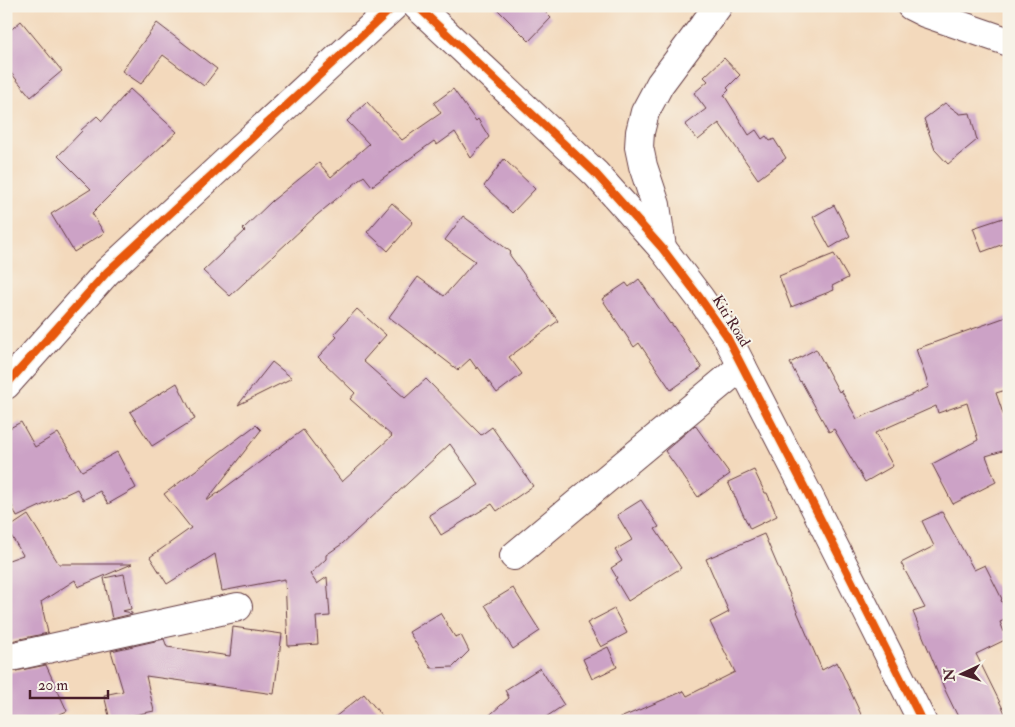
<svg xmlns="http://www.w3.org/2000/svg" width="1015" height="727" viewBox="0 0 1015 727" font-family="'IM FELL Double Pica',serif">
<rect width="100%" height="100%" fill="#f7f3e8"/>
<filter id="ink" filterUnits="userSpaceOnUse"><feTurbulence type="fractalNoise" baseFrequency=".02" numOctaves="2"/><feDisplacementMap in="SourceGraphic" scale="10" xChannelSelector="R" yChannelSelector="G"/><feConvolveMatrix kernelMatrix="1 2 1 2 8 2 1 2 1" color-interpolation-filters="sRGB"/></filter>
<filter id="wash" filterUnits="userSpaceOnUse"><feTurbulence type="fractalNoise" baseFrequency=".0096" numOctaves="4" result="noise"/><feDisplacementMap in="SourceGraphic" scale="20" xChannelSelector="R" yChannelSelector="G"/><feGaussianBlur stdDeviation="1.12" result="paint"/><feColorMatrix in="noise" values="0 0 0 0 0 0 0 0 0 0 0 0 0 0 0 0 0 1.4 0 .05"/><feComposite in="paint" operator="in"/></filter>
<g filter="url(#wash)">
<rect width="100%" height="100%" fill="#f3d9bc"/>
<g id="blocks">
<!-- building -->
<g fill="#cca2c6">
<path d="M494,6h45l12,12 -22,23z"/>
<path d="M21,21l41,50 -31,26 -25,-30v-33z"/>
<path d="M157,23l60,46 -13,17 -41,-31 -22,29 -19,-13z"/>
<path d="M724,58l16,17 -13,13 2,2 -5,5 25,40 7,-5 6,9 4,-3 4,5 4,-2 12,19 -28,21 -39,-56 -21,17 -13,-15 21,-16 -12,-16 14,-12 -4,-4z"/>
<path d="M130,89l47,43 -51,47 -34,34 12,20 -30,19 -23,-38 40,-25 -33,-33 24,-25 -1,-1 16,-14 5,5z"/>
<path d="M453,89l23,32 2,-2 11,18 -18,21 -16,-26 -18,13 -3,-4 -62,45 -8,-10 -47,39 -87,81 -27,-25 42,-40 -2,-2 29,-28 47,-38 12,14 38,-33 -22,-23 20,-19 35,38 39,-27 -7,-10z"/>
<path d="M945,103l15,11 10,-1 7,27 -29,24 -13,-14 -11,-31z"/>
<path d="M504,159l31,30 -23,24 -28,-27z"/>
<path d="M392,203l21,19 -25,29 -21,-19z"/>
<path d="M834,205l16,31 -20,12 -17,-31z"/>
<path d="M463,216l48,36 -2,2 49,67 -49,36 13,17 -25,19 -19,-26 -1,2 -7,-10 -12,11 -69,-53 29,-40 26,19 31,-35 -30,-21z"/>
<path d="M1003,218l6,18v6l-27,10 -9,-24z"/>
<path d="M834,254l14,24 -16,8 2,4 -43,17 -12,-31z"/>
<path d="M639,279l31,45 1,-1 31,45 -31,22 -32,-47 -5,4 -32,-48 24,-16 3,4z"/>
<path d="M357,309l29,26 -23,26 42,37 21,-19 55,56 11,-8 41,59 -36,25 -5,-7 -51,31 -12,-20 50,-30 -29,-41 -108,100 -16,11v4l-16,15 7,10 10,-7 3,39 -14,1 2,27 -30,2 -3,-67 -63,12 -7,-37 -48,30 -17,-27 41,-29 -27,-34 92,-69 5,5 -54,70v1l96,-71 39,52 50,-46 -42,-37 5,-6 -37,-36 19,-20 -3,-3z"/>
<path d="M1009,316v73l-13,4 13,38v18l-23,7 10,26 -43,22 -21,-40 46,-24 -11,-37 -29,10 -2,-7 -61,27 18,33 -28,16 -31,-53 -5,3 -28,-51 -1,1 -10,-19 26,-14 23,43 2,-2 16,29 72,-32 -13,-38z"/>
<path d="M272,362l20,16 -54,27z"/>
<path d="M177,383l18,36 -43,27 -22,-34z"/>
<path d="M21,422l14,25 23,-14 24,38 35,-19 19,36 -28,16 -8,-13 -17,9 -6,-11 -60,28 -11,-24v-63z"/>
<path d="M695,425l35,49 -32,23 -33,-46z"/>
<path d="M754,470l11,23h2l10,23 -27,13 -22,-47z"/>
<path d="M641,500l18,27 -4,2 26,39 -53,33 -13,-22 2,-1 -6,-10 11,-7 -7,-11 17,-10 -15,-25z"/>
<path d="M942,512l32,58 11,-5 17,34 -1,1 8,18 -9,4 7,17 -31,15 33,67h-49l-15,-31 -32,-78 12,-4 -24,-45 33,-17 -12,-25z"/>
<path d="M28,515l31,49h73l-54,23 -3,-7 -34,22 7,31 -42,9v-81l17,-6 -16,-26z"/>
<path d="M764,534l58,136 15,-8 27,59h-251l71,-30 3,5 48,-24 -25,-50 19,-10 -23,-53z"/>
<path d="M124,574l7,35 -9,2 10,2v1l-20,5 -8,-41z"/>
<path d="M513,588l27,43 -27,18 -28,-44z"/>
<path d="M614,609l13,24 -26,14 -14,-24z"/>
<path d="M440,613l15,24 6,-2 8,16 -16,16 -22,1 -22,-36z"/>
<path d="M233,627l49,7 -8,60 -128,-18 8,35 -44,9 -6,-25 19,-4 -12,-40 53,-12 3,8 63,9z"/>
<path d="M608,647l9,20 -25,12 -9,-20z"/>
<path d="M46,665l21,46 -23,10h-38v-48z"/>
<path d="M540,668l24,37 -24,16h-57l26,-23 -4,-8z"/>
<path d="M364,694l22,27h-56z"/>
</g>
</g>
</g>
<g filter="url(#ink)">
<use href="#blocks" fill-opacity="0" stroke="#633b41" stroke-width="1"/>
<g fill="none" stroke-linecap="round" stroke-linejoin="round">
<defs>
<g id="minor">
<path d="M417,6l179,168 66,74 38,50 26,37 84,163 112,223"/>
<path d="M911,6l14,7 84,29"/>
<path d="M662,248l-6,-43 -13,-39 -4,-19 1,-15 5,-20 15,-28 58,-78"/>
<path d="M6,385l101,-113 287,-266"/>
<path d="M514,556l228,-190"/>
<path d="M6,658l232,-51"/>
</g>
</defs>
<!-- minor casing -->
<use href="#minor" stroke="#633b41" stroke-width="30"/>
<!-- minor -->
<use href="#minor" stroke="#fff" stroke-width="28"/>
<defs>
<g id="cycleway">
<path d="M417,6l179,168 66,74 38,50 26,37 84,163 112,223"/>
<path d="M6,385l101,-113 287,-266"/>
</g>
</defs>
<!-- cycleway casing -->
<use href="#cycleway" stroke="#f7f3e8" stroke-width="11"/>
<!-- cycleway -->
<use href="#cycleway" stroke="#e8590c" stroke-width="8"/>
</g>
</g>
<g text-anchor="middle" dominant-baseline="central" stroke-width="4" stroke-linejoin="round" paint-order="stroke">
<!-- street labels -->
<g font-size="15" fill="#4a1f2b" stroke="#f7f3e8">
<text transform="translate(731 321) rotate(58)">Kiti Road</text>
</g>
</g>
<!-- margin -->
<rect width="1015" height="727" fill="none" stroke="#f7f3e8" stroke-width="25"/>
<!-- north arrow -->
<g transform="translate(962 674) rotate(266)" stroke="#f7f3e8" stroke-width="4" paint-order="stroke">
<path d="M0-4L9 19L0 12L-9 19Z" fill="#4a1f2b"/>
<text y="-8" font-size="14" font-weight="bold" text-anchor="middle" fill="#4a1f2b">N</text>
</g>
<!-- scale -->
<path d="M30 690v8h78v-8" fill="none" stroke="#4a1f2b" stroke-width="2.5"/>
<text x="38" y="690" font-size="15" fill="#4a1f2b" stroke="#f7f3e8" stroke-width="4" paint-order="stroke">20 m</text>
</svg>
